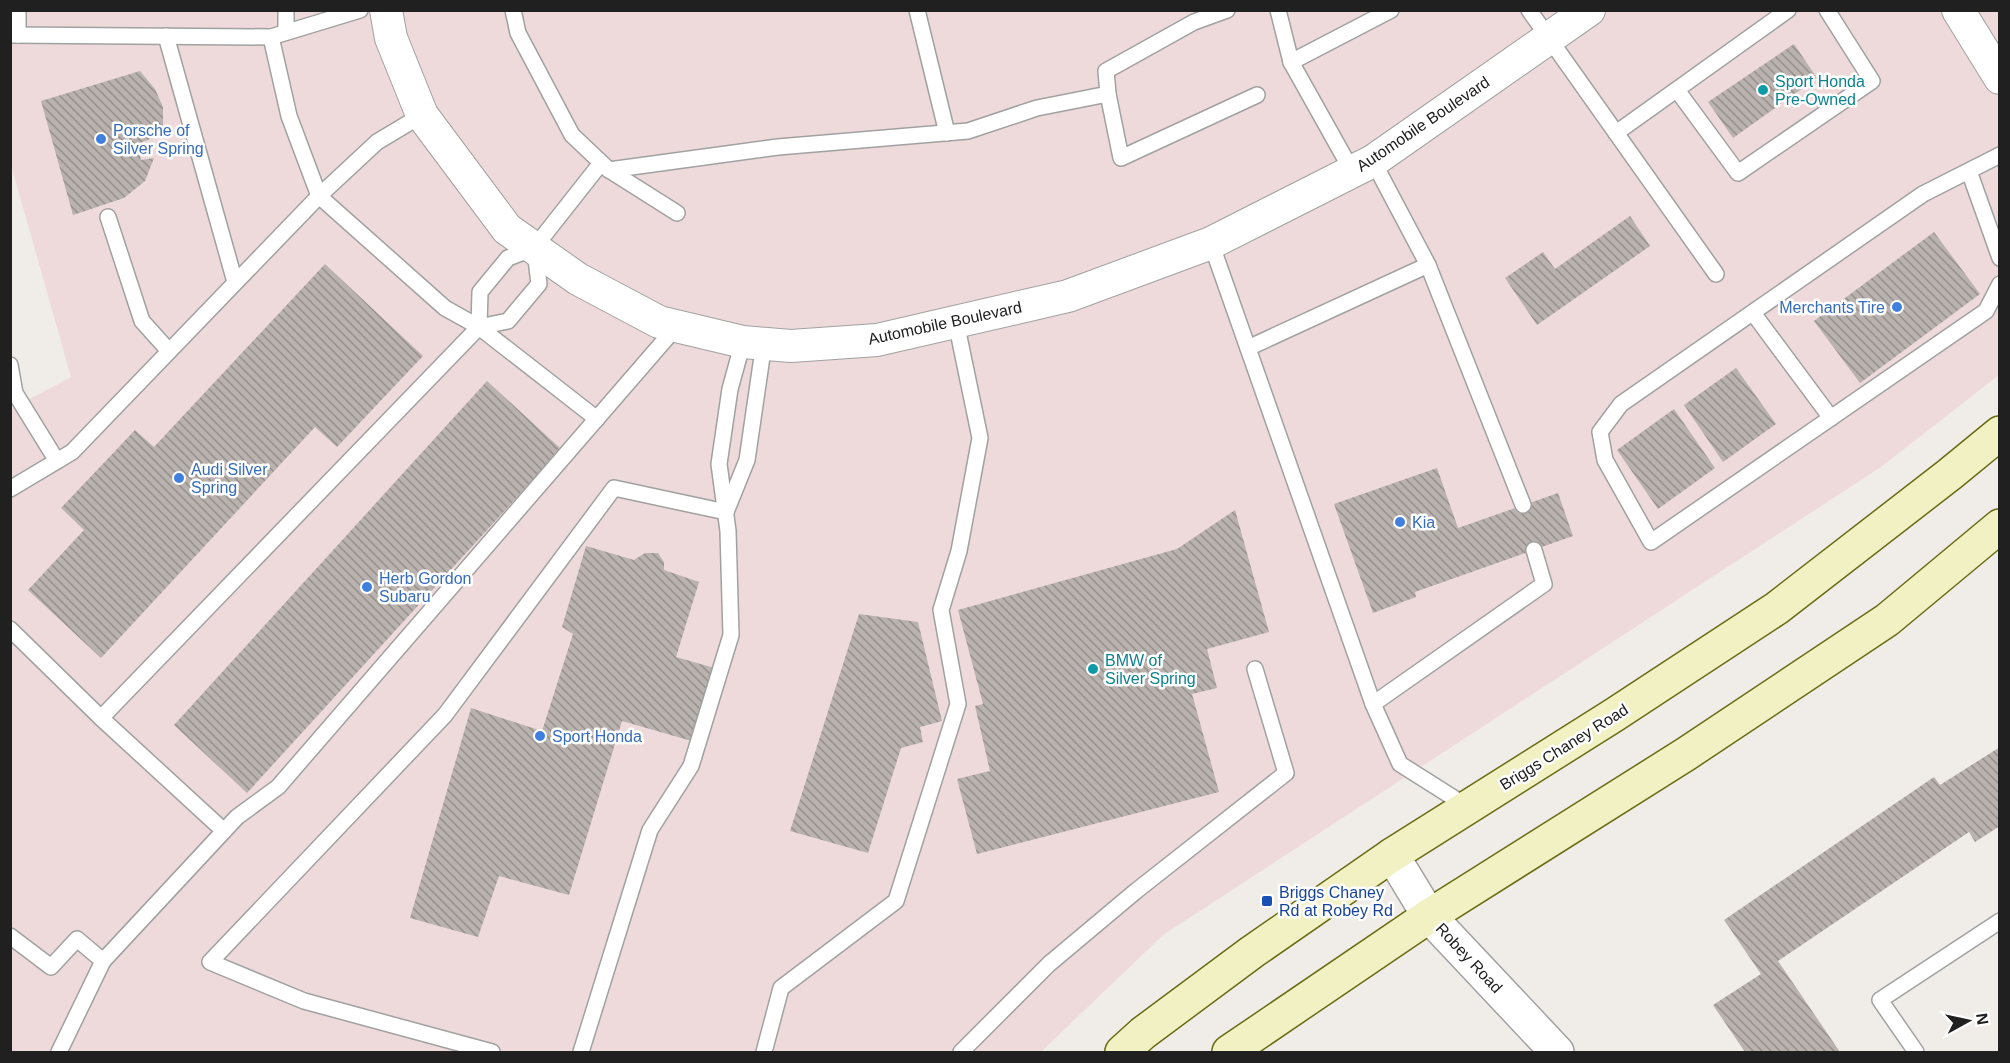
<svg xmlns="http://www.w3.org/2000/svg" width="2010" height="1063" viewBox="0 0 2010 1063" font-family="Helvetica,sans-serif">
<defs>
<pattern id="building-back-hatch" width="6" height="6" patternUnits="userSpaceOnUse" patternTransform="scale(1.5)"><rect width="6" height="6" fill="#b9b2ae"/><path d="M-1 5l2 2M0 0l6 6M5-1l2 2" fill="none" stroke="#96908d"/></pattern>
</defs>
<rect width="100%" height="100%" fill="#f0ede8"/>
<!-- commercial -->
<path fill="#eedada" d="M11,11h1988v364l-118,92 -718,468 -122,117h-1030v-643l60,-32 -60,-212z"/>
<!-- building -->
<g fill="url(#building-back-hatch)">
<path d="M1794,44l23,34 -84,60 -25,-36z"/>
<path d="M140,71l15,18 8,18v27l-26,10 4,16 13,-2 -9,23 -21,17 -51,17 -32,-114z"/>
<path d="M1630,216l20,30 -113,79 -32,-47 38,-26 12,17z"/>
<path d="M1934,232l46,62 -120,89 -46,-62z"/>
<path d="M325,264l98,92 -86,91 -22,-20 -214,231 -73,-68 56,-60 -23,-22 74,-78 19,17z"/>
<path d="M1736,368l40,56 -53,38 -39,-57z"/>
<path d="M487,381l74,68 -314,344 -73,-68z"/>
<path d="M1674,409l41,59 -57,41 -41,-59z"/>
<path d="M1437,468l21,60 100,-35 15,43 -158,56 1,5 -43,16 -39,-109z"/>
<path d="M1235,510l34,122 -62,17 10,39 -25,6 27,98 -242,62 -20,-75 33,-8 -15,-65 8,-2 -25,-94 219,-61z"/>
<path d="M586,546l48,14 11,-7h13l6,9v8l35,12 -23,75 42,12 -23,73 -73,-21 -53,174 -70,-19 -21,61 -68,-19 61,-210 71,23 31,-97 -11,-7z"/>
<path d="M859,614l59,8 24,99 -22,6 3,15 -22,6 -33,105 -78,-22z"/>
<path d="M2000,747v79l-25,16 -6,-10 -191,129 62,91h-95l-32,-47 48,-31 -37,-54 210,-143 6,8z"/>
</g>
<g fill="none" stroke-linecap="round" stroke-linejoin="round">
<defs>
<g id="service">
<path d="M286,10v22"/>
<path d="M513,10l5,23 54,102 37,35 68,43"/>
<path d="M917,10l30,123"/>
<path d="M1278,10l13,52 61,109"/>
<path d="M1529,10l187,264"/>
<path d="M10,35l261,2 89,-27"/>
<path d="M18,35v-25"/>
<path d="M166,36l69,246"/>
<path d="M271,37l18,79 30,80 58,-54 45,-27"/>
<path d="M1291,62l100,-52"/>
<path d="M1677,90l61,83 134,-92 -45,-71"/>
<path d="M1108,94l-2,-23 88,-49 33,-12"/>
<path d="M1616,133l172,-123"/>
<path d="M2000,155l-77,39 -302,210 -21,28 5,28 46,82 335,-231 14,-27"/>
<path d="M1373,161l55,104 95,240"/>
<path d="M609,170l169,-23 190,-16 69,-23 71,-14 13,64 136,-63"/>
<path d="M1969,171l31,87"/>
<path d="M108,217l34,104 27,30"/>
<path d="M1211,243l162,461"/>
<path d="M1753,313l78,105"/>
<path d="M479,327l1,-35 28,-34 26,-10 67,-85"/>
<path d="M1248,348l180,-83"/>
<path d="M10,365l5,28 42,68"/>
<path d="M10,489l62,-37 247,-256 126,112 34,19 118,92"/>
<path d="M726,512l21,-52 17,-117"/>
<path d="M10,629l91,89"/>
<path d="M1468,807l-68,-43 -27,-60 171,-120 -10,-34"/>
<path d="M224,831l-123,-113 378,-391 29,-6 31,-37 -4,-33"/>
<path d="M10,936l41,31 26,-28 26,22 134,-144 41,-30 399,-461"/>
<path d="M59,1052l44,-91"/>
<path d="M492,1052l-188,-51 -94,-39 235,-247 169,-227 112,24"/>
<path d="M581,1052l69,-222 41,-64 40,-131 -3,-104 -9,-67 11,-75 13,-47"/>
<path d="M764,1052l17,-64 115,-87 62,-197 -17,-94 18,-59 21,-113 -24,-116"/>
<path d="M961,1052l88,-88 87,-73 150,-118 -31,-104"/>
<path d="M1916,1052l-36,-52 120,-79"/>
</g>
<g id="minor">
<path d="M386,10l5,28 31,77 85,114 71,50 81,43 84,20 48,4 86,-6 191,-44 143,-53 162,-82 216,-151"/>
<path d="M1958,10l42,68"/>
</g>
<path id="tertiary" d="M1392,855l37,61 128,136"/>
<g id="secondary">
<path d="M1122,1052l21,-19 109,-81 140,-97 222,-140 163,-107 173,-134 50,-41"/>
<path d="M1229,1052l200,-136 257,-162 201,-134 113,-94"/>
</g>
</defs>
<!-- service casing -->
<use href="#service" stroke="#a1a1a1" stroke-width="18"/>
<!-- minor casing -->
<use href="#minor" stroke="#a1a1a1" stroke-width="34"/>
<!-- tertiary casing -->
<use href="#tertiary" stroke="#a1a1a1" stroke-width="36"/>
<!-- secondary casing -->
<use href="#secondary" stroke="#686b13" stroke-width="36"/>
<!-- service -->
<use href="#service" stroke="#fff" stroke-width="15"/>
<!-- minor -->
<use href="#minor" stroke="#fff" stroke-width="32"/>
<!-- tertiary -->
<use href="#tertiary" stroke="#fff" stroke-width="33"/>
<!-- secondary -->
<use href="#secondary" stroke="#f2f1c3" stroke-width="33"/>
</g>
<!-- markers -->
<g fill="#0f9aa8" stroke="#fff" stroke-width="2">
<circle cx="1763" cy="90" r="6"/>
<circle cx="1093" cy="669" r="6"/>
</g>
<g fill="#3f7fe0" stroke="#fff" stroke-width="2">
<circle cx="101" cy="139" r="6"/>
<circle cx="1897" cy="307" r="6"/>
<circle cx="179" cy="478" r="6"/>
<circle cx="1400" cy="522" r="6"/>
<circle cx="367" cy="587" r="6"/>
<circle cx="540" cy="736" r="6"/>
</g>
<rect fill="#1a4fb4" stroke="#fff" stroke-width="2" x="1261" y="895" width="12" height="12" rx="3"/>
<g text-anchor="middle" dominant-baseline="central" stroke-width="5" stroke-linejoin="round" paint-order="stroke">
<!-- culture labels -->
<g font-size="16" fill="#0d838f" stroke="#fff" text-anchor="start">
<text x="1775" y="81">Sport Honda<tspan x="1775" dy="18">Pre-Owned</tspan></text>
<text x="1105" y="660">BMW of<tspan x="1105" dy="18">Silver Spring</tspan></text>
</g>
<!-- street labels -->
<g font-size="16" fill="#202020" stroke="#fff">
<text transform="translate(1423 124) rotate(-34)">Automobile Boulevard</text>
<text transform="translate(945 323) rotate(-12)">Automobile Boulevard</text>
<text transform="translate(1564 747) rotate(-32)">Briggs Chaney Road</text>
<text transform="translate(1469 958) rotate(47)">Robey Road</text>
</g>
<!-- shop labels -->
<g font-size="16" fill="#366cbe" stroke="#fff" text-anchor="start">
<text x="113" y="130">Porsche of<tspan x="113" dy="18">Silver Spring</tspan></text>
<text x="1885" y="307" text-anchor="end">Merchants Tire</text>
<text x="191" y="469">Audi Silver<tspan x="191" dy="18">Spring</tspan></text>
<text x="1412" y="522">Kia</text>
<text x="379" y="578">Herb Gordon<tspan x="379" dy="18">Subaru</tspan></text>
<text x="552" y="736">Sport Honda</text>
</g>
<!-- transit labels -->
<g font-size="16" fill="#164399" stroke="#fff" text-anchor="start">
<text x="1279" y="892">Briggs Chaney<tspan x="1279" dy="18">Rd at Robey Rd</tspan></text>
</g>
</g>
<!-- border -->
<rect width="2010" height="1063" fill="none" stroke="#202020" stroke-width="24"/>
<!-- north arrow -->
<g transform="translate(1968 1021) rotate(82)" stroke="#ffffff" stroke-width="4.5" paint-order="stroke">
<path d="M0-4.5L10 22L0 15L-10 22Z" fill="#202020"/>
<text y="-9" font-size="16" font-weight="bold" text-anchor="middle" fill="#202020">N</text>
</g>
</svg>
